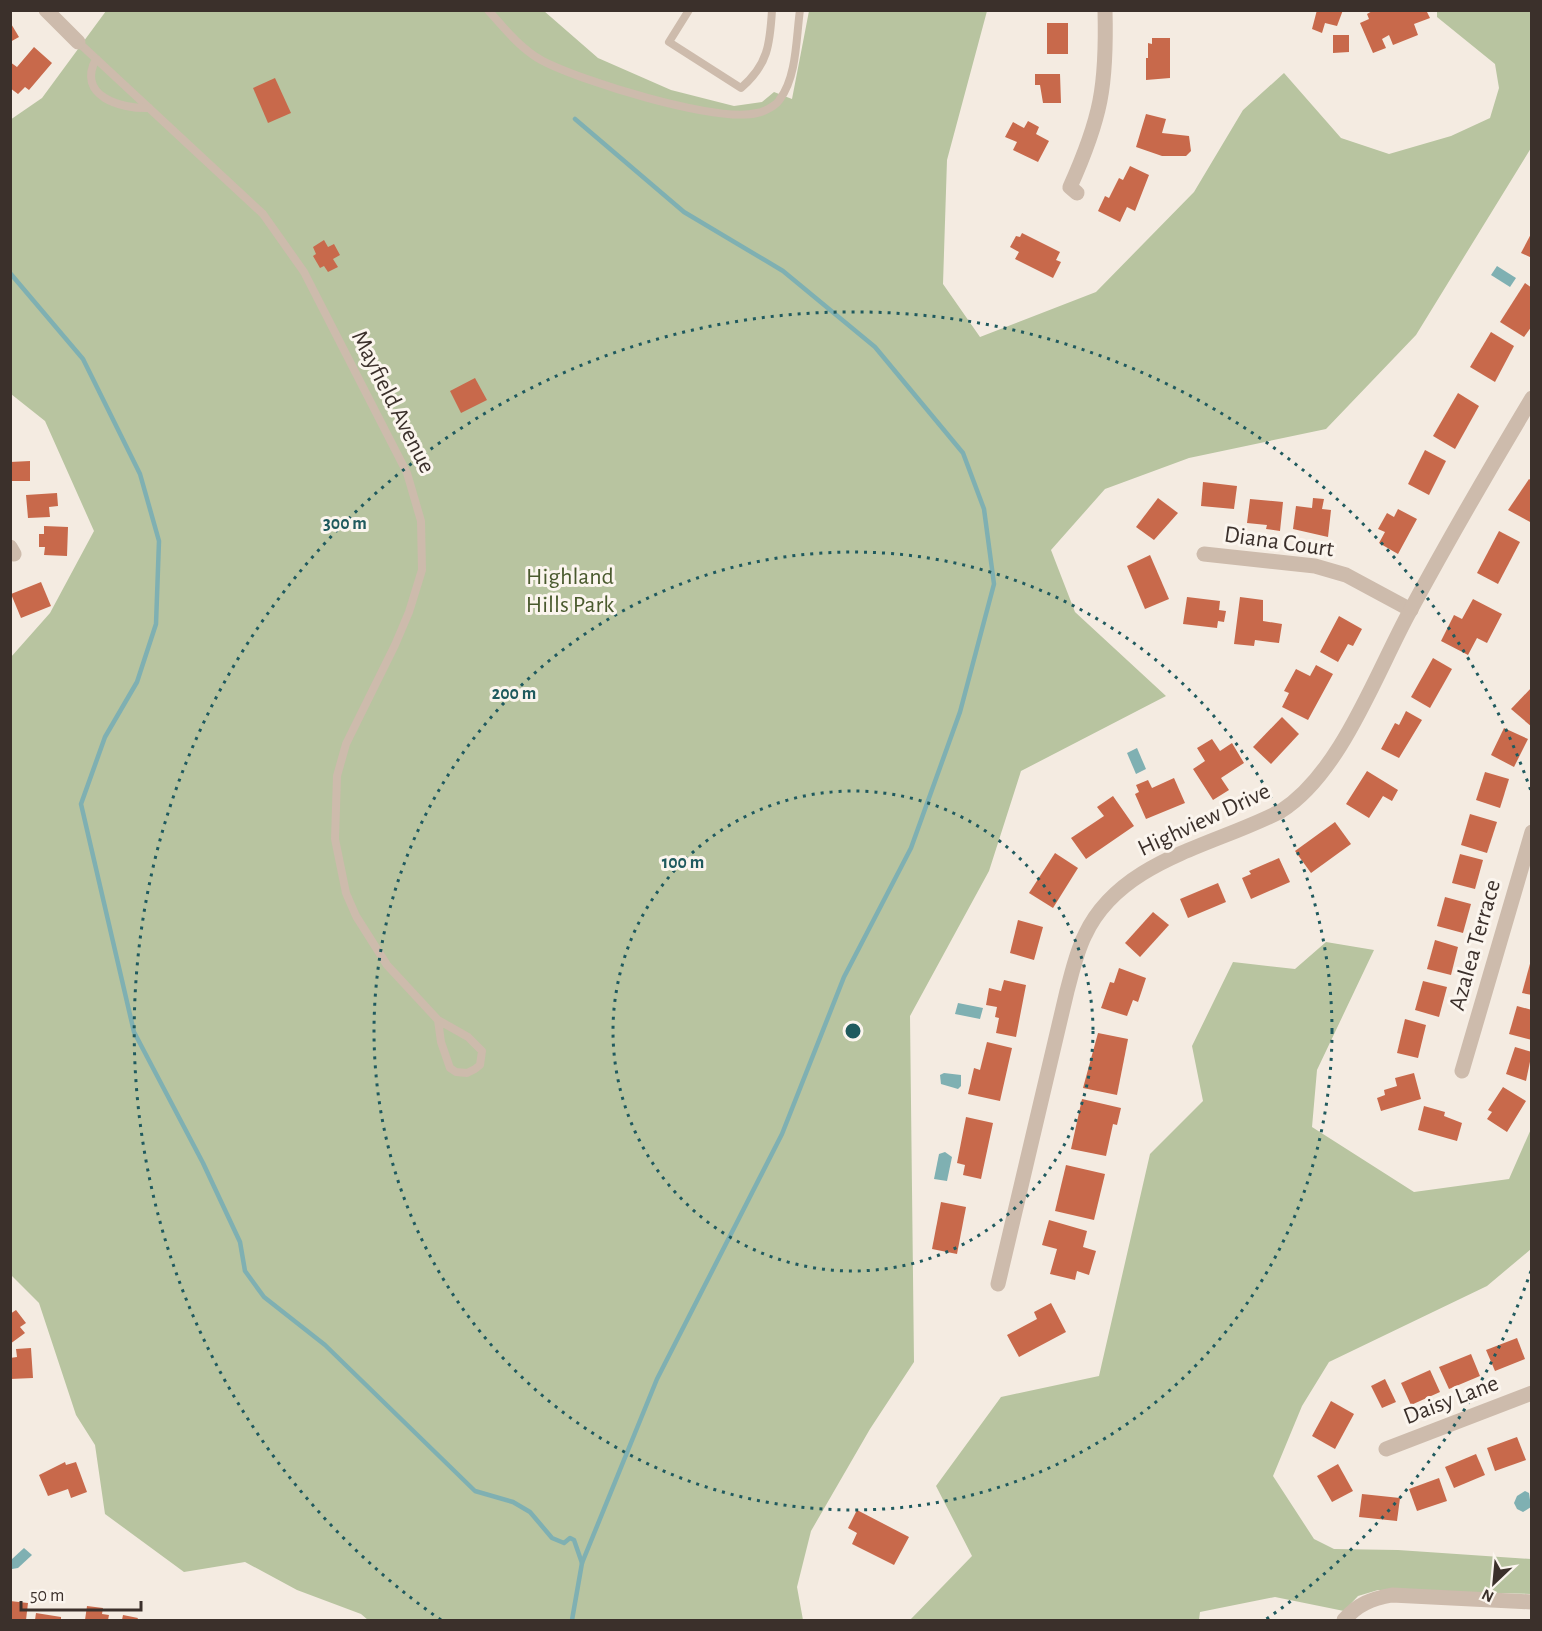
<svg xmlns="http://www.w3.org/2000/svg" width="1542" height="1631" viewBox="0 0 1542 1631" font-family="'Alegreya Sans',sans-serif">
<rect width="100%" height="100%" fill="#f4ebe1"/>
<!-- green -->
<g fill="#b8c4a0">
<path d="M106,11h438l54,47 73,32 63,16 28,-4 12,-10 18,7 17,-88h178l-40,149 -4,124 37,53 116,-45 98,-100 49,-82 41,-37 57,65 48,16 62,-18 39,-18 9,-30 -4,-24 -58,-47v-6h94v137l-115,187 -90,94 -137,29 -84,31 -54,61 24,62 91,84 -145,75 -32,100 -79,145 4,346 -44,67 -59,102 -14,56 6,33h-435l-7,-6 -64,-24 -52,-28 -61,10 -79,-58 -10,-69 -19,-30 -37,-112 -28,-28v-618l39,-44 44,-82 -49,-110 -34,-27 -1,-274 32,-22z"/>
<path d="M1326,942l48,8 -57,120 -5,57 102,65 95,-13 22,-50v120l-44,37 -158,76 -27,44 -29,70 41,63 20,10 64,1 133,9v35l-153,-4 -20,6 -14,15 -69,-14 -75,15 -1,8h-289l62,-64 -36,-70 65,-89 98,-21 51,-222 53,-53 -11,-55 41,-84 62,7z"/>
</g>
<!-- water -->
<g fill="#7fb0b2">
<path d="M1497,266l19,12 -6,9 -19,-12z"/>
<path d="M1137,748l9,21 -10,5 -9,-21z"/>
<path d="M958,1003l25,5 -3,11 -25,-5z"/>
<path d="M944,1073l17,2v11l-3,3 -17,-5 -1,-9z"/>
<path d="M945,1152l7,5 -5,24 -13,-2 5,-25z"/>
<path d="M1525,1491l4,2 2,14 -8,5 -6,-3 -3,-6 3,-7z"/>
<path d="M24,1548l8,7 -14,13 -6,1 -1,-9z"/>
</g>
<g fill="none" stroke-linecap="round" stroke-linejoin="round">
<!-- stream -->
<g stroke="#7fb0b2" stroke-width="4.5">
<path d="M10,273l73,86 57,115 19,67 -3,83 -19,58 -32,55 -24,67 53,228 69,131 37,79 5,29 19,26 61,48 150,146 38,11 17,10 22,26 12,5 6,-5 4,2 8,23"/>
<path d="M572,1620l10,-57 75,-184 125,-245 62,-157 67,-129 49,-136 34,-128 -10,-75 -21,-56 -88,-106 -92,-76 -99,-59 -109,-93"/>
</g>
</g>
<!-- building -->
<g fill="#c8694b">
<path d="M1317,10h26l-6,16 -12,-3 -3,10 -10,-4z"/>
<path d="M1426,10l4,8 -16,6 4,11 -25,10 -4,-10 -7,4 4,9 -13,5 -13,-30 9,-4 -2,-5 7,-4z"/>
<path d="M10,22l9,15 -9,5z"/>
<rect x="1047" y="23" width="21" height="31"/>
<path d="M1333,35h16v17l-16,1z"/>
<path d="M1152,38h18v40l-24,2v-22h2v-15l4,1z"/>
<path d="M34,47l18,16 -23,27 -4,-3 -7,7 -8,-6v-26l7,5z"/>
<path d="M1035,74h25l1,29h-18l-3,-18h-5z"/>
<path d="M275,78l16,35 -23,10 -15,-35z"/>
<path d="M1146,114l20,5 -4,14 27,3 2,15 -5,5h-24l-26,-9z"/>
<path d="M1028,121l11,6 -3,7 13,7 -11,21 -25,-12 4,-8 -12,-5 8,-15 11,6z"/>
<path d="M1130,166l19,9 -14,36 -8,-4 -7,15 -22,-11 7,-15 4,2 10,-20 4,2z"/>
<path d="M1532,232v26l-11,-5z"/>
<path d="M1022,233l38,19 -4,8 5,2 -8,16 -38,-19 4,-7 -9,-5 6,-11 4,1z"/>
<path d="M324,240l4,7 6,-3 6,11 -7,4 5,8 -10,5 -4,-6 -4,2 -7,-12 3,-2 -3,-7z"/>
<path d="M1525,283l7,5v38l-8,11 -24,-15z"/>
<path d="M1491,332l23,14 -19,36 -25,-15z"/>
<path d="M475,378l12,22 -26,13 -11,-22z"/>
<path d="M1458,393l21,13 -24,43 -22,-13z"/>
<path d="M1425,450l21,11 -17,34 -21,-11z"/>
<path d="M30,461v20h-20v-19z"/>
<path d="M1529,479l3,2v42l-24,-13z"/>
<path d="M1203,482l34,4 -3,23 -33,-3z"/>
<path d="M57,493l1,13 -9,1 1,10 -22,1 -2,-23z"/>
<path d="M1158,498l20,15 -24,27 -18,-13z"/>
<path d="M1313,498l11,1 -2,10 9,1 -3,27 -35,-8 3,-23 16,2z"/>
<path d="M1250,499l33,3 -3,29 -14,-2 1,-4 -20,-2z"/>
<path d="M1398,509l19,10 -19,35 -19,-11 6,-11 -7,-3 9,-16 7,4z"/>
<path d="M44,526l24,1 -1,29 -23,-1 1,-8h-6v-13h5z"/>
<path d="M1499,531l21,11 -22,42 -21,-11z"/>
<path d="M1150,555l19,44 -24,10 -18,-43z"/>
<path d="M41,582l10,24 -30,12 -10,-24z"/>
<path d="M1187,597l33,4 -1,9 7,1 -2,11 -6,-1 -1,7 -34,-4z"/>
<path d="M1240,597l23,3v21l19,3 -3,19 -24,-3 -1,6 -20,-2z"/>
<path d="M1473,599l29,15 -15,29 -10,-5 -9,17 -27,-14 13,-26 8,4z"/>
<path d="M1339,616l23,13 -9,17 -5,-2 -10,18 -18,-10z"/>
<path d="M1433,658l19,11 -22,39 -19,-11z"/>
<path d="M1316,665l17,9 -25,46 -26,-13 7,-14 -5,-2 12,-22 14,7z"/>
<path d="M1532,687v40l-21,-18z"/>
<path d="M1406,711l16,9 -23,38 -18,-9 14,-26 4,2z"/>
<path d="M1282,717l17,17 -28,30 -18,-17z"/>
<path d="M1504,728l24,11 -14,28 -23,-12z"/>
<path d="M1212,739l8,12 12,-8 12,20 -23,15 8,12 -16,10 -20,-31 12,-8 -8,-13z"/>
<path d="M1367,771l31,19 -6,11 -9,-5 -14,22 -23,-14z"/>
<path d="M1485,772l24,7 -9,29 -24,-8z"/>
<path d="M1174,778l11,25 -39,16 -11,-25 4,-2 -3,-7 12,-5 4,8z"/>
<path d="M1113,796l21,30 -48,33 -15,-21 33,-22 -7,-9z"/>
<path d="M1470,814l27,8 -10,31 -26,-8z"/>
<path d="M1335,822l16,22 -40,29 -16,-22z"/>
<path d="M1055,853l23,15 -25,40 -24,-15z"/>
<path d="M1460,854l23,6 -8,29 -23,-6z"/>
<path d="M1279,858l11,24 -39,17 -9,-21 9,-4 -2,-3z"/>
<path d="M1218,883l8,19 -38,16 -8,-19z"/>
<path d="M1445,897l26,7 -8,29 -26,-7z"/>
<path d="M1153,912l16,13 -29,32 -15,-14z"/>
<path d="M1018,920l25,7 -9,33 -24,-7z"/>
<path d="M1435,940l23,7 -7,28 -24,-6z"/>
<path d="M1531,960h1v35l-10,-2z"/>
<path d="M1119,968l27,10 -8,24 -5,-2 -6,16 -26,-8 9,-26 4,1z"/>
<path d="M1004,980l22,5 -10,52 -20,-4 3,-15 -4,-1 2,-10 -11,-2 3,-17 12,3z"/>
<path d="M1423,981l24,6 -8,30 -24,-7z"/>
<path d="M1517,1006l15,4v30l-23,-6z"/>
<path d="M1405,1019l21,6 -8,33 -21,-5z"/>
<path d="M1098,1033l30,6 -11,56 -34,-7z"/>
<path d="M987,1042l25,6 -12,53 -32,-7 6,-26 6,2z"/>
<path d="M1515,1047l17,5 -6,29 -20,-7z"/>
<path d="M1414,1073l7,26 -40,12 -4,-13 8,-3 -1,-5 13,-4 -2,-8z"/>
<path d="M1503,1087l23,14 -19,31 -20,-13 5,-7 -4,-2z"/>
<path d="M1082,1099l39,9 -4,17 -4,-1 -7,32 -35,-7z"/>
<path d="M1424,1106l21,6 -1,4 18,7 -5,18 -39,-11z"/>
<path d="M966,1117l27,6 -12,56 -18,-4 2,-10 -8,-2z"/>
<path d="M1066,1165l39,9 -11,46 -39,-9z"/>
<path d="M941,1202l25,5 -9,47 -25,-5z"/>
<path d="M1049,1220l38,11 -4,16 13,4 -7,24 -12,-4 -2,9 -25,-6 7,-25 -15,-4z"/>
<path d="M1051,1303l15,29 -47,25 -12,-22 30,-16 -3,-7z"/>
<path d="M16,1310l10,13 -6,4 5,6 -15,11v-30z"/>
<path d="M1517,1338l8,21 -30,12 -9,-21z"/>
<path d="M31,1348l2,30 -23,1v-21l7,-1 -1,-8z"/>
<path d="M1471,1354l9,22 -31,13 -10,-22z"/>
<path d="M1430,1370l10,22 -29,13 -10,-22z"/>
<path d="M1385,1379l11,23 -14,6 -11,-22z"/>
<path d="M1331,1401l23,13 -19,35 -23,-13z"/>
<path d="M1517,1437l9,23 -31,11 -8,-23z"/>
<path d="M1476,1454l9,21 -31,13 -9,-21z"/>
<path d="M65,1462l1,3 10,-3 11,30 -16,6 -3,-9 -20,7 -9,-21z"/>
<path d="M1338,1464l15,27 -21,11 -15,-26z"/>
<path d="M1439,1478l8,23 -30,10 -8,-22z"/>
<path d="M1362,1494l38,4 -3,23 -38,-4z"/>
<path d="M857,1510l52,27 -15,28 -42,-21 5,-11 -9,-5z"/>
<path d="M10,1601l18,2 -2,17h-16z"/>
<path d="M87,1606l16,2 -1,6 7,1 -1,5h-23z"/>
<path d="M36,1613l25,4v3h-26z"/>
<path d="M123,1615l15,3 -1,2h-15z"/>
</g>
<g fill="none" stroke-linecap="round" stroke-linejoin="round">
<!-- lane -->
<g stroke="#cdbbac" stroke-width="8">
<path d="M488,10c16,18 32,38 53,50 39,21 175,63 216,53 7,-1 20,-8 23,-14 17,-23 16,-61 20,-89"/>
<path d="M689,10l-20,32 72,46c27,-23 29,-44 31,-78"/>
<path d="M78,42l185,172 41,58 103,201 14,48 1,49 -13,42 -14,33 -49,99 -9,32 -2,63 11,54 10,23 31,49 51,55 3,22 9,26 6,4 11,1 8,-4 5,-4 2,-14 -14,-14 -30,-17"/>
<path d="M96,59c-20,37 25,50 53,49"/>
</g>
<!-- street -->
<g stroke="#cdbbac" stroke-width="15">
<path d="M46,10l32,32"/>
<path d="M1077,193l-7,-6c31,-69 37,-101 35,-177"/>
<path d="M10,547l4,7"/>
<path d="M1204,554l111,12 31,9 65,35"/>
<path d="M1462,1071l70,-239"/>
<path d="M998,1284l69,-293c5,-18 9,-38 18,-56 35,-75 129,-89 196,-124 60,-38 95,-138 129,-200 39,-72 80,-143 122,-213"/>
<path d="M1386,1449l146,-56"/>
<path d="M1344,1620c14,-16 27,-21 48,-25l140,7"/>
</g>
</g>
<!-- distance rings -->
<g fill="none" stroke="#1f5a5e" stroke-width="3" stroke-dasharray="3 6">
<circle cx="853" cy="1031" r="240"/>
<circle cx="853" cy="1031" r="479"/>
<path d="M1531 1271A719 719 0 0 1 1265 1620M441 1620A719 719 0 1 1 1531 791"/>
</g>
<g text-anchor="middle" dominant-baseline="central" stroke-width="6" stroke-linejoin="round" paint-order="stroke">
<!-- street labels -->
<g font-size="24" fill="#3b302b" stroke="#fbf5ee">
<text transform="translate(393 402) rotate(63)">Mayfield Avenue</text>
<text transform="translate(1279 542) rotate(8)">Diana Court</text>
<text transform="translate(1204 820) rotate(-25)">Highview Drive</text>
<text transform="translate(1475 945) rotate(-74)">Azalea Terrace</text>
<text transform="translate(1451 1400) rotate(-21)">Daisy Lane</text>
</g>
<!-- park labels -->
<g font-size="24" fill="#4a5a2e" stroke="#fbf5ee">
<text x="570" y="577">Highland<tspan x="570" dy="28">Hills Park</tspan></text>
</g>
</g>
<circle cx="853" cy="1031" r="9" fill="#1f5a5e" stroke="#fbf5ee" stroke-width="3"/>
<g font-size="18" text-anchor="middle" font-weight="bold" fill="#1f5a5e" stroke="#fbf5ee" stroke-width="6" stroke-linejoin="round" paint-order="stroke">
<text x="345" y="529">300 m</text>
<text x="514" y="699">200 m</text>
<text x="683" y="868">100 m</text>
</g>
<!-- border -->
<rect width="1542" height="1631" fill="none" stroke="#3b302b" stroke-width="24"/>
<!-- north arrow -->
<g transform="translate(1494 1583) rotate(206)" stroke="#fbf5ee" stroke-width="4.5" paint-order="stroke">
<path d="M0-4.5L10 22L0 15L-10 22Z" fill="#3b302b"/>
<text y="-9" font-size="16" font-weight="bold" text-anchor="middle" fill="#3b302b">N</text>
</g>
<!-- scale -->
<path d="M21 1601v9h120v-9" fill="none" stroke="#3b302b" stroke-width="3"/>
<text x="30" y="1601" font-size="18" fill="#3b302b" stroke="#fbf5ee" stroke-width="4.5" paint-order="stroke">50 m</text>
</svg>
